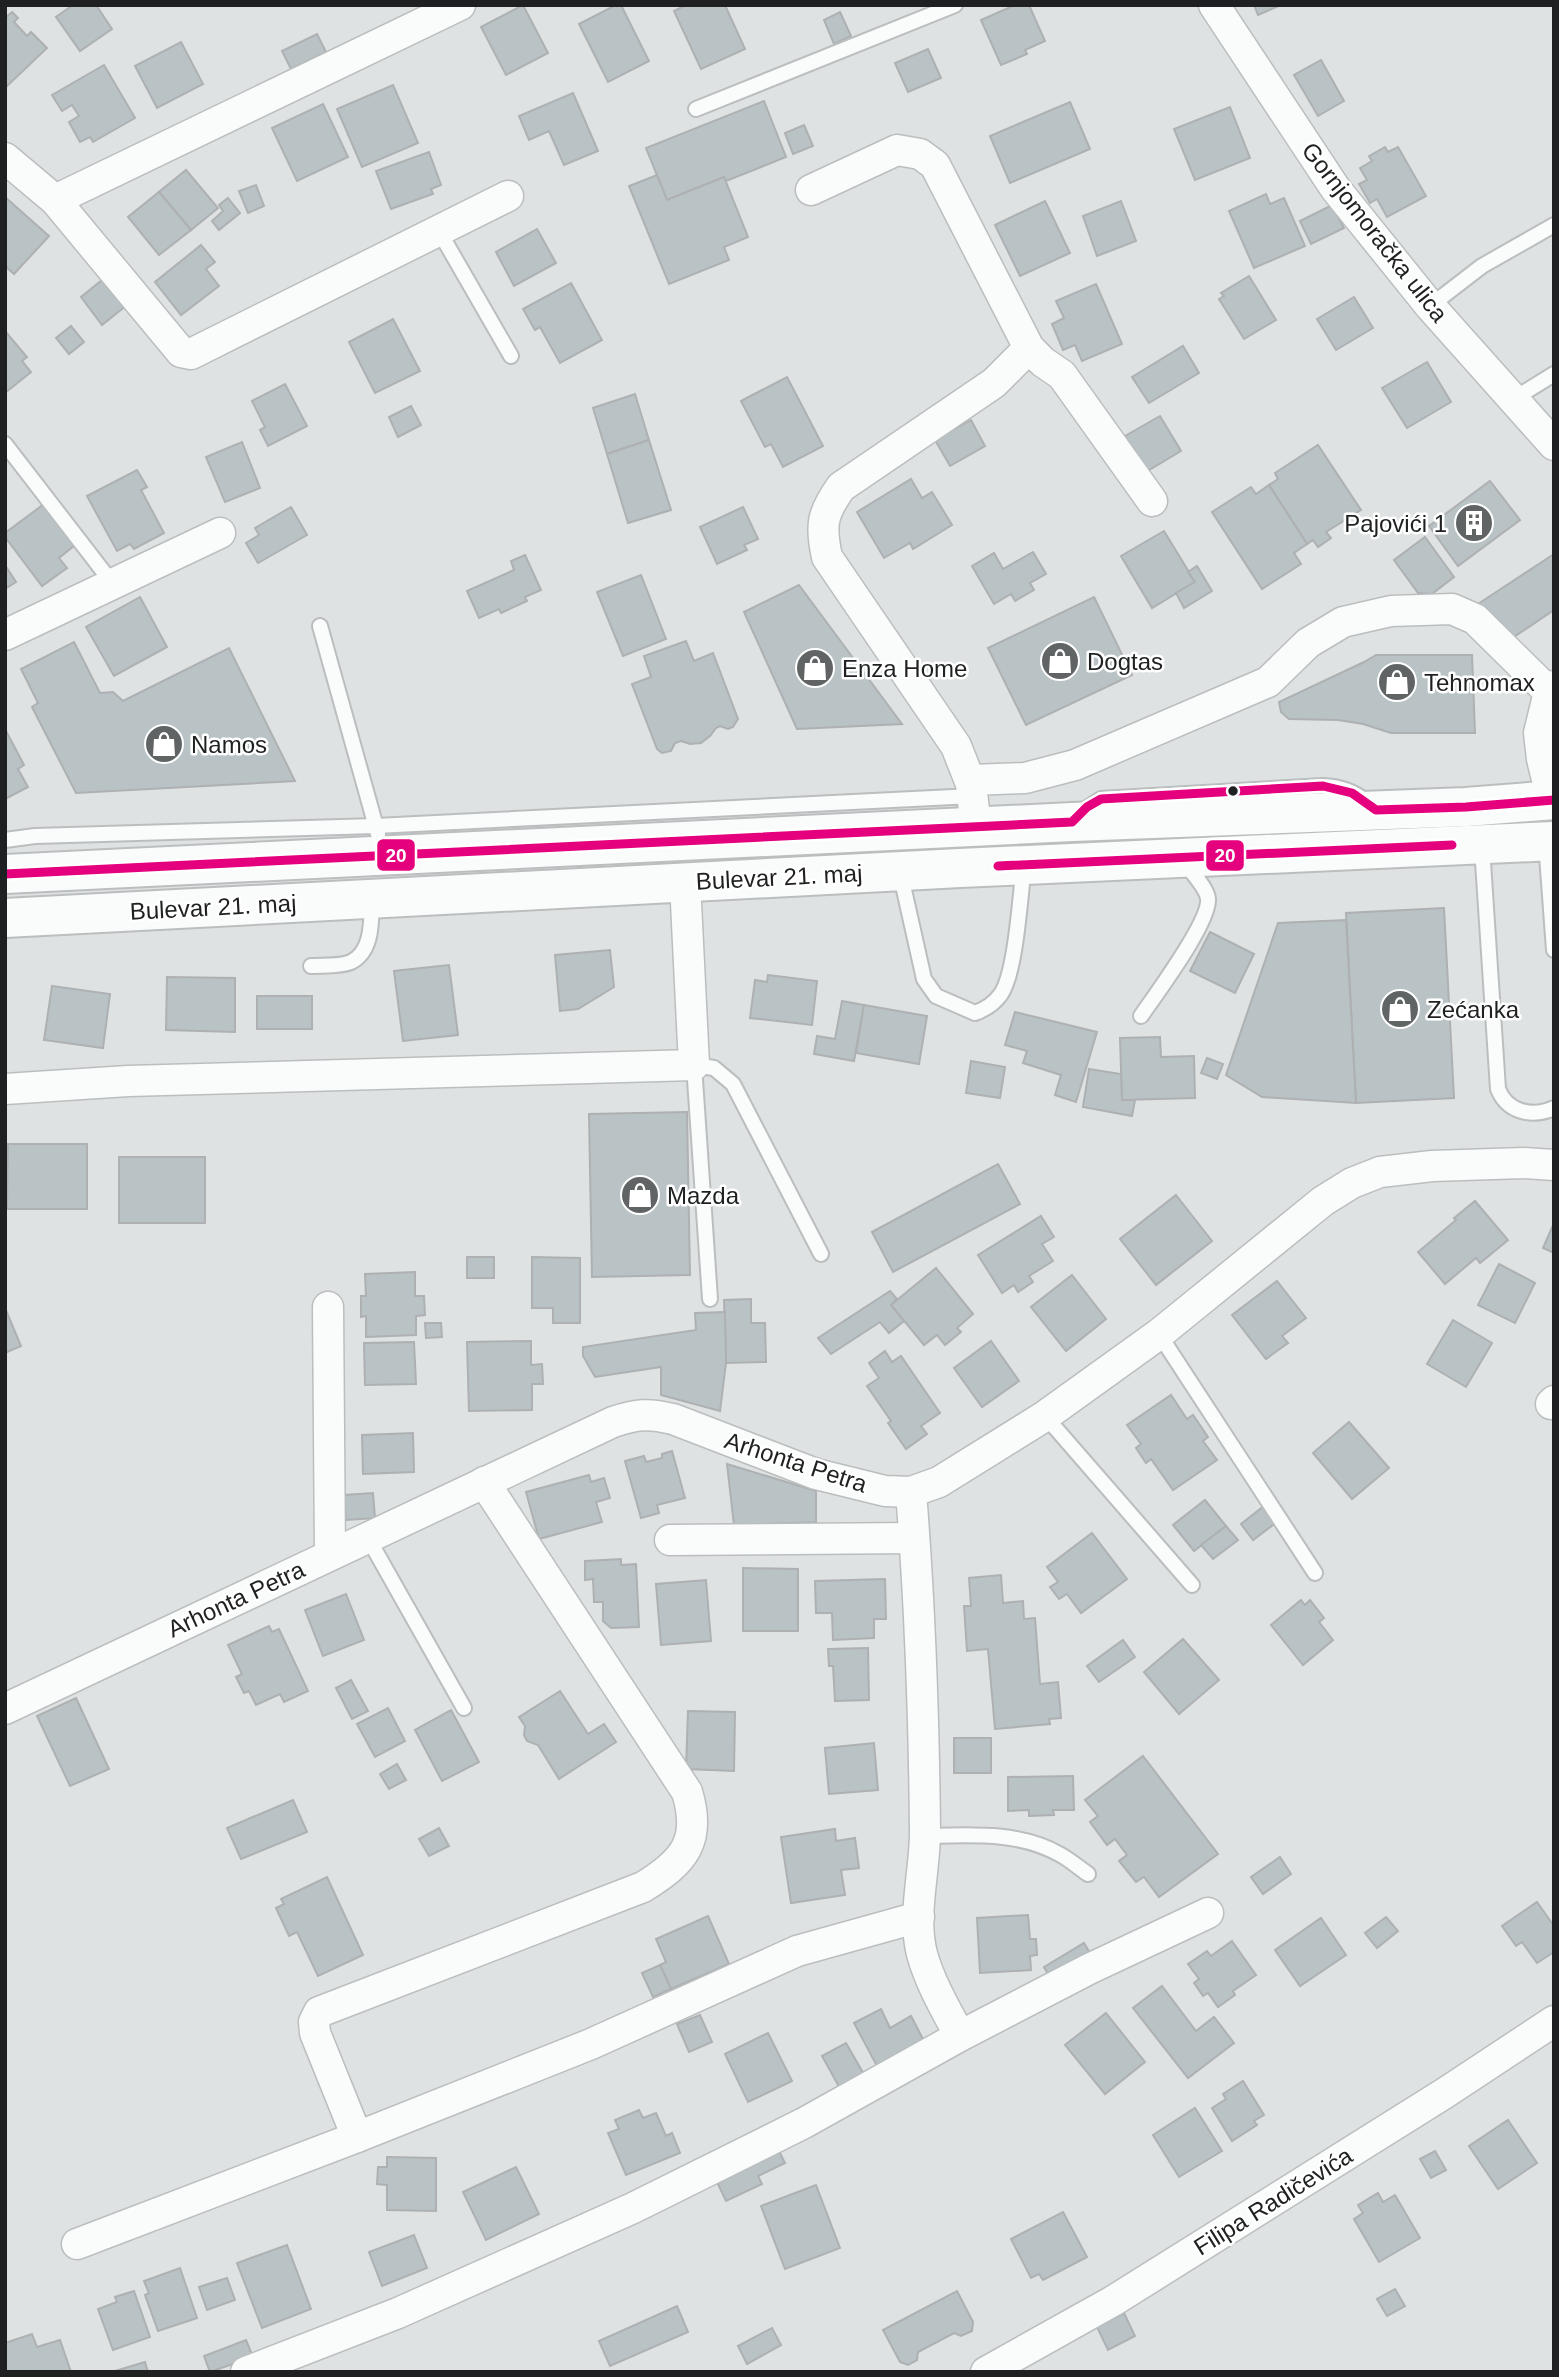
<svg xmlns="http://www.w3.org/2000/svg" width="1559" height="2377" viewBox="0 0 1559 2377" font-family="Helvetica,sans-serif">
<rect width="100%" height="100%" fill="#dee2e3"/>
<!-- building -->
<g fill="#b9c3c6" stroke="#aeb0b2" stroke-width="2">
<path d="M73,5h23l16,24 -32,22 -24,-34z"/>
<path d="M523,5l25,48 -42,22 -25,-48z"/>
<path d="M616,5h5l28,56 -41,21 -29,-58z"/>
<path d="M686,5h39l20,44 -44,20 -27,-58z"/>
<path d="M1015,5h14l16,36 -20,9 2,4 -26,11 -20,-45z"/>
<path d="M1254,5h27l-23,10z"/>
<path d="M12,12l6,6 -4,4 13,14 4,-4 16,16 -42,40v-70z"/>
<path d="M840,12l11,24 -17,8 -10,-24z"/>
<path d="M317,34l9,18 -35,17 -9,-18z"/>
<path d="M181,42l22,42 -46,24 -22,-42z"/>
<path d="M928,49l13,29 -33,14 -13,-29z"/>
<path d="M1321,60l23,41 -26,15 -24,-41z"/>
<path d="M104,65l31,53 -42,24 -3,-5 -10,5 -11,-20 10,-6 -7,-11 -10,6 -10,-16z"/>
<path d="M393,85l25,58 -56,24 -25,-58z"/>
<path d="M573,93l25,58 -34,14 -15,-34 -20,9 -10,-24z"/>
<path d="M764,101l22,56 -60,24 -2,-4 -57,23 -21,-52z"/>
<path d="M1070,102l20,47 -80,34 -20,-47z"/>
<path d="M323,104l25,53 -51,24 -25,-53z"/>
<path d="M1230,107l20,51 -55,22 -21,-51z"/>
<path d="M804,125l9,21 -20,8 -8,-21z"/>
<path d="M1385,147l3,5 10,-5 28,49 -39,21 -10,-18 -7,4 -11,-19 8,-4 -7,-12 12,-7 -3,-5z"/>
<path d="M429,152l12,33 -10,4 2,5 -42,15 -15,-38z"/>
<path d="M186,170l32,38 -27,22 -32,-38z"/>
<path d="M657,175l10,25 57,-23 24,60 -24,10 5,13 -60,24 -40,-98z"/>
<path d="M256,185l8,21 -16,7 -9,-22z"/>
<path d="M159,192l32,38 -32,25 -31,-38z"/>
<path d="M1266,194l4,10 14,-6 21,48 -51,22 -25,-57z"/>
<path d="M5,197l44,39 -35,38 -9,-8z"/>
<path d="M228,198l12,15 -21,17 -7,-9 11,-10 -4,-6z"/>
<path d="M1045,201l25,52 -50,23 -25,-51z"/>
<path d="M1121,201l15,40 -39,15 -14,-40z"/>
<path d="M1332,205l12,23 -33,16 -11,-23z"/>
<path d="M537,229l19,34 -42,23 -18,-34z"/>
<path d="M201,245l14,17 -9,7 13,17 -38,29 -26,-33z"/>
<path d="M107,276l21,28 -26,21 -21,-28z"/>
<path d="M1249,276l27,44 -32,19 -25,-40 5,-3 -3,-3z"/>
<path d="M571,283l31,57 -42,23 -20,-36 -5,3 -12,-21z"/>
<path d="M1096,284l26,60 -40,17 -7,-16 -12,5 -11,-26 12,-6 -8,-17z"/>
<path d="M1354,297l19,31 -37,22 -19,-31z"/>
<path d="M393,319l27,52 -45,22 -26,-51z"/>
<path d="M71,326l13,16 -15,12 -13,-16z"/>
<path d="M5,331l22,26 -5,4 9,11 -26,21z"/>
<path d="M1183,346l16,27 -50,30 -17,-26z"/>
<path d="M1427,362l24,40 -44,26 -25,-40z"/>
<path d="M787,377l36,69 -40,21 -12,-23 -6,3 -24,-46z"/>
<path d="M285,384l22,42 -39,20 -8,-16 5,-3 -13,-26z"/>
<path d="M635,394l14,46 -42,14 -14,-46z"/>
<path d="M411,406l10,19 -23,12 -9,-20z"/>
<path d="M1160,416l21,35 -42,25 -21,-36z"/>
<path d="M971,420l14,26 -35,20 -15,-26z"/>
<path d="M649,440l22,70 -43,13 -21,-69z"/>
<path d="M242,442l18,46 -35,14 -19,-45z"/>
<path d="M1318,445l43,65 -35,22 5,6 -13,9 -5,-7 -6,4 -38,-59 9,-6 -3,-6z"/>
<path d="M137,470l10,17 -6,3 23,43 -30,16 -4,-5 -13,7 -30,-55z"/>
<path d="M911,479l11,19 10,-6 20,33 -39,24 -3,-6 -26,15 -27,-46z"/>
<path d="M1490,481l30,39 -62,46 -29,-40z"/>
<path d="M1269,485l38,59 -13,9 7,11 -39,25 -50,-77 39,-25 5,7z"/>
<path d="M44,504l31,41 -16,13 8,10 -25,18 -37,-49v-4z"/>
<path d="M291,507l16,28 -49,28 -12,-20 13,-8 -4,-7z"/>
<path d="M743,507l15,32 -14,6 3,5 -30,14 -17,-37z"/>
<path d="M1164,531l31,51 -43,26 -31,-52z"/>
<path d="M1425,537l29,40 -22,17 -14,-1 -24,-33z"/>
<path d="M1033,552l13,22 -16,9 4,7 -19,11 -4,-7 -17,10 -22,-38 22,-13 9,16z"/>
<path d="M1554,554v56l-49,33 -27,-39z"/>
<path d="M525,555l16,35 -16,7 2,4 -26,12 -2,-4 -20,9 -12,-27 47,-21 -3,-9z"/>
<path d="M5,565l11,17 -11,7z"/>
<path d="M1197,566l15,25 -28,17 -8,-15 19,-11 -7,-10z"/>
<path d="M641,575l25,64 -43,17 -26,-64z"/>
<path d="M799,585l103,139 -105,5 -53,-117z"/>
<path d="M140,597l27,50 -53,29 -28,-49z"/>
<path d="M1094,597l38,78 -106,50 -38,-77z"/>
<path d="M686,641l8,20 19,-8 25,66 -5,8 -5,2 -8,-3 -4,2 -6,8 -9,7 -11,1 -9,-3 -6,2 -4,8 -9,2 -5,-4 -25,-65 19,-7 -7,-21z"/>
<path d="M74,642l26,51 13,-1 10,9 106,-53 66,133 -219,12 -44,-86 6,-4 -17,-34z"/>
<path d="M1376,655h96l3,78h-84l-28,-9 -25,-4 -49,-1 -8,-7 -2,-10 85,-40z"/>
<path d="M5,729l19,36 -6,4 10,18 -23,12z"/>
<path d="M1444,908l10,190 -98,5 -10,-190z"/>
<path d="M1346,920l10,183 -94,-6 -36,-22 52,-152z"/>
<path d="M1210,932l44,22 -19,39 -45,-22z"/>
<path d="M610,950l4,37 -36,22 -18,2 -5,-56z"/>
<path d="M449,965l9,70 -55,6 -9,-70z"/>
<path d="M768,975l49,6 -5,44 -62,-7 5,-38 12,2z"/>
<path d="M167,977l68,1v54l-69,-2z"/>
<path d="M52,986l58,8 -7,54 -59,-8z"/>
<rect x="257" y="996" width="55" height="33"/>
<path d="M842,1001l22,4 -10,56 -40,-7 3,-18 18,3z"/>
<path d="M864,1005l63,11 -8,48 -63,-11z"/>
<path d="M1015,1012l82,20 -21,70 -21,-7 6,-20 -38,-12 4,-12 -22,-6z"/>
<path d="M1160,1037l1,20 33,-1 1,42 -73,2 -2,-62z"/>
<path d="M1207,1058l16,6 -6,15 -16,-6z"/>
<path d="M971,1061l34,6 -5,31 -34,-5z"/>
<path d="M1089,1069l32,5 1,26h13l-3,16 -49,-9z"/>
<path d="M687,1112l3,163 -98,2 -3,-163z"/>
<path d="M8,1144h79v65h-80z"/>
<rect x="119" y="1157" width="86" height="66"/>
<path d="M998,1164l22,40 -127,68 -21,-40z"/>
<path d="M1176,1195l36,46 -56,44 -36,-46z"/>
<path d="M1475,1201l33,39 -28,23 -4,-5 -31,26 -27,-32 38,-32 -2,-2z"/>
<path d="M1041,1216l13,21 -12,7 11,17 -24,15 4,6 -15,10 -4,-7 -12,8 -24,-38z"/>
<path d="M1554,1223v30l-11,-5z"/>
<rect x="467" y="1257" width="27" height="21"/>
<path d="M532,1257l48,1v65h-27v-15h-21z"/>
<path d="M1499,1264l36,19 -20,40 -37,-18z"/>
<path d="M936,1268l37,46 -16,14 4,4 -16,13 -8,-10 -13,10 -33,-40z"/>
<path d="M415,1272v24h9l1,19 -9,1v19l-50,2v-21l-5,1v-21h5l-1,-22z"/>
<path d="M1072,1275l34,44 -40,32 -35,-44z"/>
<path d="M1277,1281l29,37 -24,18 6,7 -22,16 -34,-44z"/>
<path d="M890,1291l7,8 -6,6 13,16 -15,12 -9,-11 -49,32 -13,-16z"/>
<path d="M751,1299v24h14l1,39 -40,1 -2,-63z"/>
<path d="M5,1308l16,38 -16,7z"/>
<path d="M725,1312l1,51 -6,48 -59,-16v-28l-66,10 -12,-21v-9l113,-17 -1,-17z"/>
<path d="M1453,1320l39,23 -26,44 -39,-23z"/>
<path d="M425,1323h16l1,14 -16,1z"/>
<path d="M531,1341v24l11,-1 1,20h-11v26l-63,1 -2,-69z"/>
<path d="M991,1341l28,40 -37,26 -28,-39z"/>
<path d="M414,1342l2,42 -51,1 -1,-42z"/>
<path d="M885,1351l7,11 9,-6 39,57 -19,13 6,8 -21,15 -18,-26 3,-2 -24,-35 12,-8 -10,-15z"/>
<path d="M1171,1395l16,24 6,-4 15,22 -5,4 14,19 -44,30 -22,-31 -5,4 -10,-15 5,-4 -14,-19z"/>
<path d="M1349,1422l40,46 -37,31 -39,-46z"/>
<path d="M413,1433l1,39 -51,2 -1,-39z"/>
<path d="M672,1451l13,47 -28,7 2,8 -18,5 -16,-57 19,-5 2,6 16,-4v-4z"/>
<path d="M727,1464l89,27v31l-82,3z"/>
<path d="M589,1475l2,7 13,-4 6,20 -14,4 6,20 -63,17 -13,-47z"/>
<path d="M373,1493l2,25 -29,2 -2,-25z"/>
<path d="M1205,1500l21,26 -32,25 -21,-26z"/>
<path d="M1264,1506l13,16 -24,18 -12,-16z"/>
<path d="M1226,1526l12,14 -25,19 -12,-14z"/>
<path d="M1092,1533l35,46 -46,34 -14,-19 -8,5 -9,-12 8,-5 -11,-15z"/>
<path d="M621,1559v6l15,-1 3,63 -28,1 -8,-7v-19h-9l-1,-23 -8,1v-19z"/>
<path d="M743,1568l55,1v62h-55z"/>
<path d="M1001,1575l2,28 20,-2 1,18 11,-1 5,66 18,-2 3,36 -12,1 1,5 -55,5 -7,-80 -21,2 -3,-45h7l-2,-28z"/>
<path d="M885,1579l1,40h-12v19l-41,2 -1,-27h-16l-1,-32z"/>
<path d="M706,1580l5,61 -50,4 -5,-61z"/>
<path d="M346,1594l18,46 -41,16 -18,-46z"/>
<path d="M1301,1600l4,5 5,-5 14,18 -5,4 14,18 -30,25 -32,-40z"/>
<path d="M269,1626l3,6 7,-3 29,62 -24,11 -4,-8 -24,11 -7,-14 -5,2 -8,-16 6,-3 -14,-29z"/>
<path d="M1183,1639l36,41 -40,34 -35,-42z"/>
<path d="M1123,1640l12,17 -36,25 -12,-16z"/>
<path d="M868,1648l1,52 -34,1 -2,-35h-4l-1,-17z"/>
<path d="M351,1680l17,31 -16,8 -16,-31z"/>
<path d="M560,1691l28,43 16,-10 12,18 -57,37 -21,-34 -11,-4 -3,-6 1,-9 -6,-9z"/>
<path d="M76,1698l33,71 -39,17 -33,-70z"/>
<path d="M388,1708l17,33 -30,16 -18,-33z"/>
<path d="M451,1710l28,52 -37,19 -27,-51z"/>
<path d="M688,1711l47,1 -1,59 -48,-2z"/>
<rect x="954" y="1738" width="37" height="35"/>
<path d="M874,1743l4,47 -49,4 -4,-46z"/>
<path d="M1143,1756l75,98 -59,43 -15,-20 -8,5 -17,-21 8,-6 -12,-16 -8,6 -17,-23 8,-6 -13,-16z"/>
<path d="M397,1764l9,16 -17,9 -9,-15z"/>
<path d="M1073,1776l1,34h-21l1,5 -25,1v-6l-21,1v-34z"/>
<path d="M293,1800l14,32 -66,27 -14,-31z"/>
<path d="M439,1828l10,18 -20,10 -10,-17z"/>
<path d="M835,1829l1,12 19,-3 4,30 -18,2 4,25 -54,8 -10,-66z"/>
<path d="M1280,1857l11,17 -28,20 -12,-17z"/>
<path d="M327,1877l36,78 -45,21 -21,-44 -8,4 -13,-28 8,-4 -3,-5z"/>
<path d="M1537,1902l17,24v26l-17,11 -15,-21 -6,4 -14,-20z"/>
<path d="M1028,1915l2,24h6l1,16 -7,1 1,14 -51,3 -3,-55z"/>
<path d="M708,1916l21,48 -58,25 -11,-24 6,-3 -10,-23z"/>
<path d="M1386,1917l12,14 -21,17 -12,-15z"/>
<path d="M1321,1918l25,37 -46,31 -25,-36z"/>
<path d="M1232,1941l24,34 -23,16 2,4 -17,12 -10,-14 -5,3 -9,-13 5,-4 -11,-15 19,-13 4,5z"/>
<path d="M1084,1943l10,17 -40,24 -10,-17z"/>
<path d="M660,1965l11,24 -18,8 -11,-24z"/>
<path d="M1162,1986l34,45 18,-14 20,26 -46,35 -55,-70z"/>
<path d="M881,2009l9,19 21,-12 13,25 -47,25 -23,-43z"/>
<path d="M1106,2013l39,49 -40,32 -40,-49z"/>
<path d="M700,2015l12,27 -23,10 -12,-28z"/>
<path d="M768,2033l24,48 -44,21 -23,-48z"/>
<path d="M846,2043l20,35 -24,14 -20,-36z"/>
<path d="M1243,2081l21,34 -10,6 3,4 -25,16 -20,-33 14,-9 -3,-5z"/>
<path d="M1195,2108l27,43 -43,26 -26,-42z"/>
<path d="M639,2110l4,8 13,-5 10,23 6,-3 8,20 -54,22 -18,-42 11,-4 -4,-9z"/>
<path d="M1508,2120l29,43 -39,26 -29,-43z"/>
<path d="M779,2151l6,12 -27,13 4,8 -36,17 -9,-19z"/>
<path d="M1435,2151l11,19 -15,8 -11,-19z"/>
<path d="M387,2157l49,1v53l-49,-1v-25l-10,-1 1,-17h9z"/>
<path d="M516,2167l23,47 -53,26 -23,-48z"/>
<path d="M816,2185l24,63 -55,21 -24,-63z"/>
<path d="M1378,2193l5,9 12,-7 25,43 -41,24 -25,-43 9,-6 -5,-8z"/>
<path d="M1063,2212l24,45 -44,23 -4,-6 -8,4 -20,-39z"/>
<path d="M414,2235l13,33 -45,18 -13,-34z"/>
<path d="M287,2245l24,64 -49,19 -25,-65z"/>
<path d="M180,2268l17,50 -39,13 -13,-36 4,-2 -5,-12z"/>
<path d="M227,2278l8,22 -28,10 -8,-23z"/>
<path d="M1395,2289l10,17 -18,10 -10,-17z"/>
<path d="M134,2291l16,46 -37,13 -15,-41 19,-7 -2,-5z"/>
<path d="M957,2291l16,31 -1,9 -11,5 -7,-3 -36,19 -1,8 -9,5 -8,-3 -17,-32z"/>
<path d="M677,2306l11,26 -78,34 -11,-25z"/>
<path d="M1124,2313l11,23 -27,14 -11,-23z"/>
<path d="M772,2328l9,17 -34,19 -9,-18z"/>
<path d="M32,2334l5,13 23,-7 11,32h-66v-29z"/>
<path d="M246,2340l7,17 -43,15 -6,-16z"/>
<path d="M145,2362l3,10h-33v-1z"/>
</g>
<g fill="none" stroke-linecap="round" stroke-linejoin="round">
<defs>
<g id="lane">
<path d="M696,109l259,-104"/>
<path d="M439,231l72,125"/>
<path d="M1430,306l52,-40 72,-41"/>
<path d="M1512,400l42,-26"/>
<path d="M5,444l108,140"/>
<path d="M320,626l58,208"/>
<path d="M1081,812l20,-13 222,-13c18,1 30,5 44,16"/>
<path d="M5,840l30,-4 341,-10 597,-30"/>
<path d="M1546,842l8,108"/>
<path d="M1482,847l16,242c9,23 34,29 56,19"/>
<path d="M900,872l24,107 12,17 39,17c11,-4 19,-9 26,-19 15,-22 19,-98 23,-128"/>
<path d="M311,966c11,-1 29,1 40,-4 22,-11 20,-41 21,-62"/>
<path d="M1141,1016c15,-22 69,-94 67,-117 -1,-11 -16,-26 -23,-36"/>
<path d="M710,1299l-16,-234 20,3 19,16 88,170"/>
<path d="M1159,1334l156,239"/>
<path d="M1045,1416l147,169"/>
<path d="M368,1538l96,170"/>
<path d="M925,1836c46,-1 94,-5 136,19 9,5 18,13 27,19"/>
</g>
<g id="street">
<path d="M1214,5l121,183 95,118 124,139"/>
<path d="M5,158l50,42 126,152 10,2 317,-158"/>
<path d="M811,190l86,-40 23,4 15,11 94,183 -35,35 -153,104c-19,27 -21,38 -14,70l129,189 15,38 5,43"/>
<path d="M55,200l405,-195"/>
<path d="M1029,348l14,14 19,13 90,126"/>
<path d="M5,635l215,-102"/>
<path d="M970,780l55,-2 50,-13 193,-83 40,-39 35,-21 48,-11 61,-2 23,10 74,73"/>
<path d="M1552,800l-10,-41 -3,-26 10,-41 5,-6"/>
<path d="M5,1089l123,-8 566,-16 -9,-183"/>
<path d="M328,1307l2,248"/>
<path d="M1551,1404l3,-3"/>
<path d="M911,1492c9,113 13,226 14,340 0,40 -13,83 -3,122 8,29 24,56 38,82"/>
<path d="M670,1540l244,-2"/>
<path d="M5,1709l608,-287c24,-8 35,-9 60,-3l143,55 69,17 26,1 28,-10 106,-66 114,-82 164,-133 29,-18 28,-11 52,-6 92,-3 30,2"/>
<path d="M357,2137l-42,-104 -1,-11 5,-10 324,-125c41,-25 59,-46 44,-95l-203,-310"/>
<path d="M77,2244l280,-107 234,-93 206,-93 122,-34"/>
<path d="M246,2372l152,-59 235,-105 171,-85 156,-87 129,-67 119,-56"/>
<path d="M986,2372l127,-71 332,-208 109,-72"/>
</g>
<g id="primary">
<path d="M5,874l1067,-52 394,-15 88,-7"/>
<path d="M5,918l955,-50 594,-27"/>
</g>
</defs>
<!-- lane casing -->
<use href="#lane" stroke="#bbbebf" stroke-width="18"/>
<!-- street casing -->
<use href="#street" stroke="#bbbebf" stroke-width="33"/>
<!-- primary casing -->
<use href="#primary" stroke="#bbbebf" stroke-width="42"/>
<!-- lane -->
<use href="#lane" stroke="#fafbfb" stroke-width="14"/>
<!-- street -->
<use href="#street" stroke="#fafbfb" stroke-width="30"/>
<!-- primary -->
<use href="#primary" stroke="#fafbfb" stroke-width="38"/>
<defs>
<g id="bus-1">
<path d="M998,866l454,-21"/>
<path d="M5,874l1067,-52 15,-15 14,-8 222,-13 29,7 24,17 90,-3 88,-7"/>
</g>
</defs>
<!-- bus-1 casing -->
<use href="#bus-1" stroke="#fff" stroke-width="14"/>
<!-- bus-1 -->
<use href="#bus-1" stroke="#e5007d" stroke-width="9"/>
</g>
<!-- icons -->
<defs>
<symbol id="building-disc" viewBox="-11 -11 22 22"><circle r="9.5" fill="#616465" stroke="#fff"/><path d="M-4-6H4V6H1V3H-1V6H-4ZM-2.5-4.3h1.7v1.8h-1.7ZM.8-4.3h1.7v1.8H.8ZM-2.5-1h1.7V.8h-1.7ZM.8-1h1.7V.8H.8Z" fill="#fff"/></symbol>
<symbol id="shop-disc" viewBox="-11 -11 22 22"><circle r="9.5" fill="#616465" stroke="#fff"/><path d="M-5-2.5h2.3a2.7 3.5 0 0 1 5.4 0H5L5.5 6h-11ZM-1.5-2.5h3a1.5 2.3 0 0 0-3 0Z" fill="#fff"/></symbol>
</defs>
<g fill-rule="evenodd">
<use href="#building-disc" x="1452" y="501" width="44" height="44"/>
<use href="#shop-disc" x="1038" y="639" width="44" height="44"/>
<use href="#shop-disc" x="793" y="646" width="44" height="44"/>
<use href="#shop-disc" x="1375" y="660" width="44" height="44"/>
<use href="#shop-disc" x="142" y="722" width="44" height="44"/>
<use href="#shop-disc" x="1378" y="987" width="44" height="44"/>
<use href="#shop-disc" x="618" y="1173" width="44" height="44"/>
</g>
<!-- markers -->
<circle fill="#1e2021" stroke="#fff" stroke-width="2.5" cx="1233" cy="791" r="6"/>
<g text-anchor="middle" dominant-baseline="central" stroke-width="5" stroke-linejoin="round" paint-order="stroke">
<!-- street labels -->
<g font-size="24" fill="#1e2021" stroke="#fff">
<text transform="translate(1375 232) rotate(52)">Gornjomoračka ulica</text>
<text transform="translate(779 877) rotate(-3)">Bulevar 21. maj</text>
<text transform="translate(213 907) rotate(-3)">Bulevar 21. maj</text>
<text transform="translate(796 1462) rotate(18)">Arhonta Petra</text>
<text transform="translate(236 1599) rotate(-25)">Arhonta Petra</text>
<text transform="translate(1273 2201) rotate(-32)">Filipa Radičevića</text>
</g>
<!-- poi labels -->
<g font-size="24" fill="#1e2021" stroke="#fff" text-anchor="start">
<text x="1447" y="523" text-anchor="end">Pajovići 1</text>
<text x="1087" y="661">Dogtas</text>
<text x="842" y="668">Enza Home</text>
<text x="1424" y="682">Tehnomax</text>
<text x="191" y="744">Namos</text>
<text x="1427" y="1009">Zećanka</text>
<text x="667" y="1195">Mazda</text>
</g>
</g>
<g stroke="#fff" stroke-width="2.5">
<rect x="376" y="838" width="40" height="34" rx="7" fill="#e5007d"/>
<rect x="1205" y="839" width="40" height="33" rx="7" fill="#e5007d"/>
</g>
<g font-size="19" text-anchor="middle" font-weight="bold" fill="#fff">
<text x="396" y="862">20</text>
<text x="1225" y="862">20</text>
</g>
<!-- border -->
<rect width="1559" height="2377" fill="none" stroke="#1e2021" stroke-width="14"/>
</svg>
